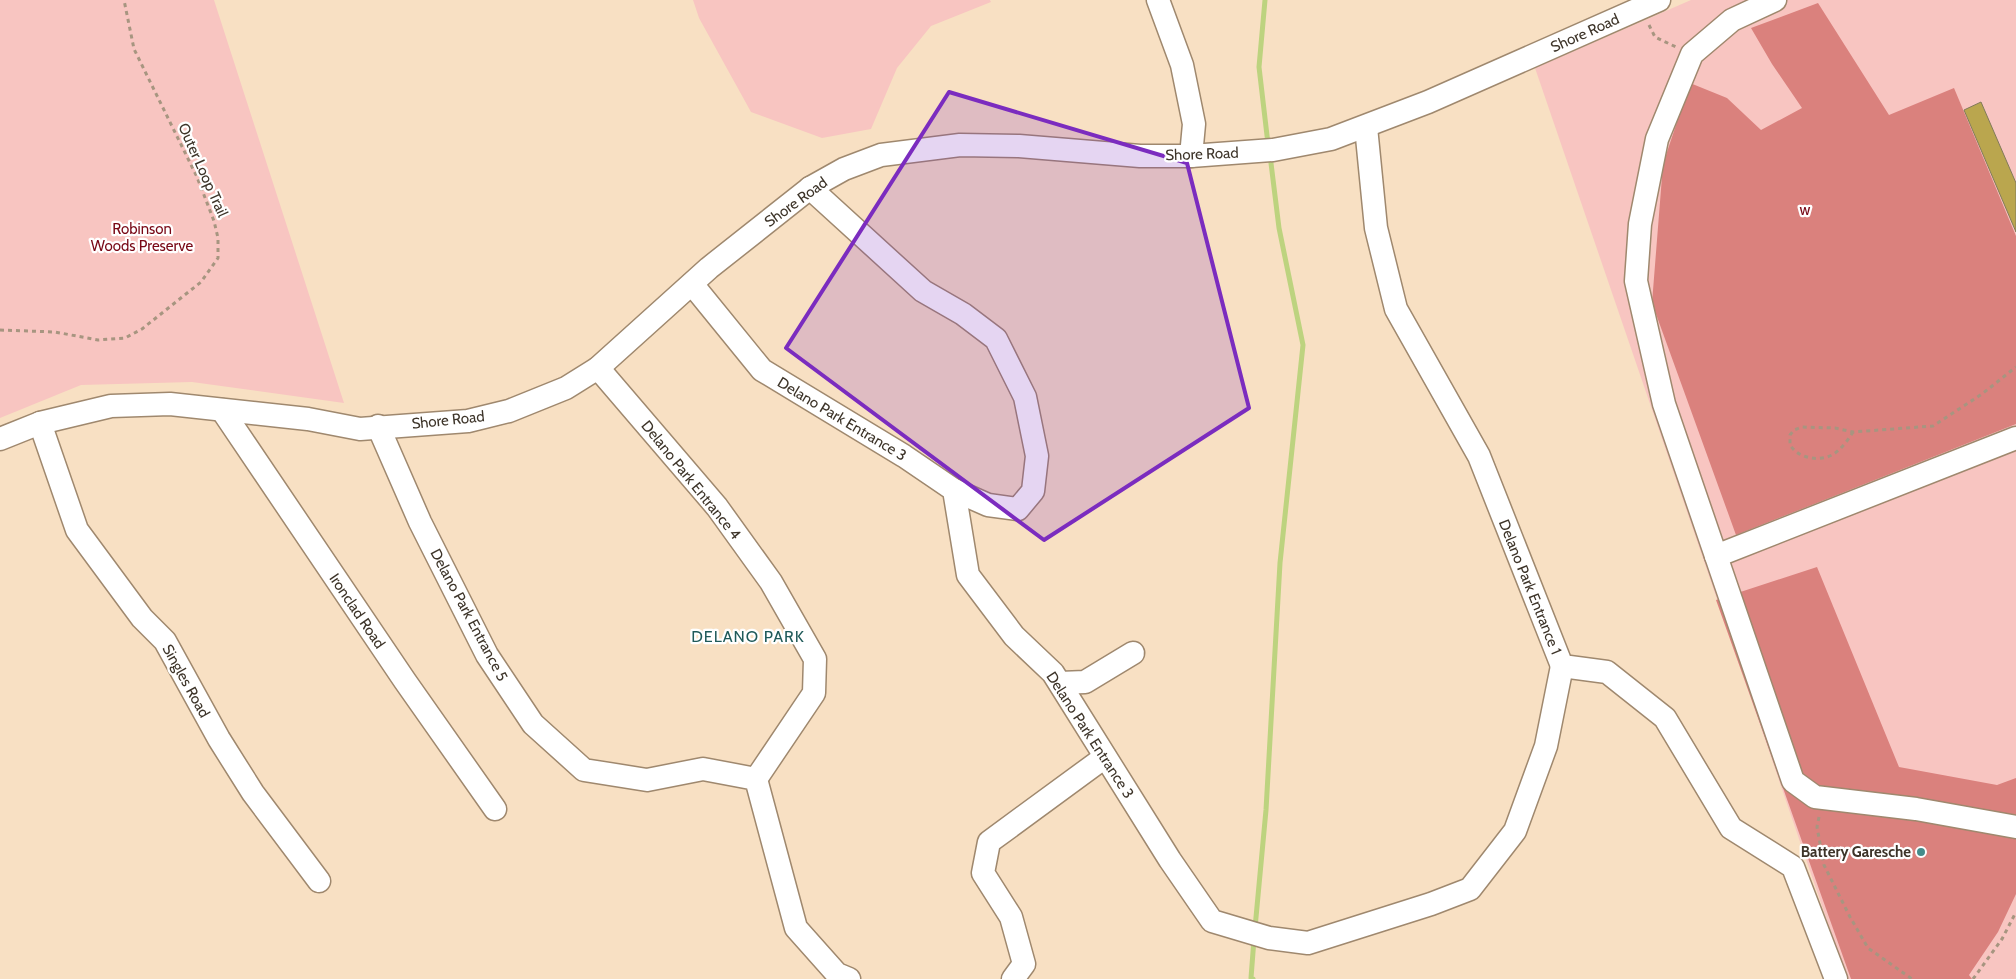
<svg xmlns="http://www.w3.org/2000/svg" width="2016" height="979" viewBox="0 0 2016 979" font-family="Cabin,sans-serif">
<rect width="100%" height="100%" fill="#f8e0c3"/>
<!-- green -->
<g fill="#f8c5c1">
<path d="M0,0h214l130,403 -152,-21 -111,3 -81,33z"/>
<path d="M693,0h297l1,2 -60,24 -34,42 -26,61 -49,9 -71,-26 -52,-94z"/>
<path d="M1691,0h325v979h-169l-312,-911z"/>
</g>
<!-- forest -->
<g fill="#da817d">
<path d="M1818,3l71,112 65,-27 62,148v188l-280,111 -84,-232 11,-139 27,-81 37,15 34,32 41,-22 -30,-44 -21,-36z"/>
<path d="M1817,567l82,200 98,18 19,-7v116l-18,38 -29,43 3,4h-121l-135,-379z"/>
</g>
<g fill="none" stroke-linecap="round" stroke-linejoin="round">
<!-- stream -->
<g stroke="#bdd37f" stroke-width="5">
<path d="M1265,0l-6,67 9,77"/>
<path d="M1255,928l11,-118 14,-247 23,-218 -24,-117 -9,-73"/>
<path d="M1253,979l-2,-1 3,-39"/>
</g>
</g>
<!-- building -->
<path fill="#baa64e" stroke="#817a5a" d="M1981,102l35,81v49l-52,-122z"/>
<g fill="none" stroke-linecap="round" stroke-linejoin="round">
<defs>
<g id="minor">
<path d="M1158,0l24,65 12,59 -3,32"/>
<path d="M1775,0l-43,20 -40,34 -35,85 -17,85 -4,57 28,123 129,377 22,16 101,12 100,18"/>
<path d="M1366,127l10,101 20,81 83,147 83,210 45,6 58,46 66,110 62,39 43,112"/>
<path d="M810,188l113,103 40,23 33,25 29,58 12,59 -4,35 -15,18 -30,-4 -34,-15"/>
<path d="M692,284l70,86 142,86 50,34 14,85 46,61 39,37 117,187 42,61 57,17 39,5 123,-39 39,-15 45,-58 31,-85 16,-80"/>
<path d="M598,368l119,139 54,75 44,77 -1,34 -58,86"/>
<path d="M222,410l183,271 90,128"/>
<path d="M40,423l37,107 65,88 23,23 54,98 34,54 66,88"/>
<path d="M378,426l42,96 67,133 46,69 51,46 63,10 56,-11 53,10 40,149 41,46 12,5"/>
<path d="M0,439l40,-16 71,-17 59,-2 138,15 52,10 108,-8 41,-10 57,-23 32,-20 111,-100 101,-80 34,-19 37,-14 79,-10 59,1 121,10h51l82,-6 58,-11 97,-37 231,-102"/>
<path d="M1716,556l300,-118"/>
<path d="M1060,683l25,-1 48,-29"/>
<path d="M1013,979l11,-15 -13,-47 -28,-44 6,-31 116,-85"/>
</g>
</defs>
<!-- minor casing -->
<use href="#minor" stroke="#9f886e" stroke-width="25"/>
<!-- path -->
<g stroke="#a79580" stroke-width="3" stroke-dasharray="4 4" stroke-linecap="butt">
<path d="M1649,25l6,12 21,10"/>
<path d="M0,330l55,2 43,8 27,-2 17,-9 59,-47 17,-24v-20l-4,-17 -17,-44 -63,-128 -10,-49"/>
<path d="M1853,432c-5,8 -12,18 -21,23 -14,7 -34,3 -42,-10v-10l4,-5 8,-3 33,1 18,4 80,-6 49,-32 34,-27"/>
<path d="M1819,817l-2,10 7,38 26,52 18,31 44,31"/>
<path d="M1973,979l29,-40 14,-27"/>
</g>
<!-- minor -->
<use href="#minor" stroke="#fff" stroke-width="22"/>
</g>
<!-- marked area -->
<path fill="#7b2cbf" fill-opacity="0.2" stroke="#7b2cbf" stroke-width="4" stroke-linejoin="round" d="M949,92l238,71 62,245 -205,132 -258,-192z"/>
<!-- markers -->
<circle fill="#448c8b" stroke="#fff" stroke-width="2" cx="1921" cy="852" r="5"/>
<g text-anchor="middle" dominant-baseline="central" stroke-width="4.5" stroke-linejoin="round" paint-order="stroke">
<!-- street labels -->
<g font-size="15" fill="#3d3429" stroke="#fff">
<text transform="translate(1585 33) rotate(-24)">Shore Road</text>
<text transform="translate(1202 154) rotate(-2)">Shore Road</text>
<text transform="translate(203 170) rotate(66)">Outer Loop Trail</text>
<text transform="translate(796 202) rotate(-36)">Shore Road</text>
<text transform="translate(842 419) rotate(31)">Delano Park Entrance 3</text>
<text transform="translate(448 420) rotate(-6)">Shore Road</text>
<text transform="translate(691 480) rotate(51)">Delano Park Entrance 4</text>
<text transform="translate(1530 587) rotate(68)">Delano Park Entrance 1</text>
<text transform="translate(357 611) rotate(56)">Ironclad Road</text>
<text transform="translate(469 615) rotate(62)">Delano Park Entrance 5</text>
<text transform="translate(186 681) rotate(61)">Singles Road</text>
<text transform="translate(1090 735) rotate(57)">Delano Park Entrance 3</text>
</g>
<!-- park labels -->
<g font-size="15" fill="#780816" stroke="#fff">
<text x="1805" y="210">w</text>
<text x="142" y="229">Robinson<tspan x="142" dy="17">Woods Preserve</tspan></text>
</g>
<!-- poi labels -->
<g font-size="15" font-weight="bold" fill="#3d3429" stroke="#fff" text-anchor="end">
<text x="1911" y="852">Battery Garesche</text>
</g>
<!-- neighbourhood labels -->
<g font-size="16" letter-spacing="1" fill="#1f5a59" stroke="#fff">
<text x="748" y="636">DELANO PARK</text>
</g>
</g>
</svg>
